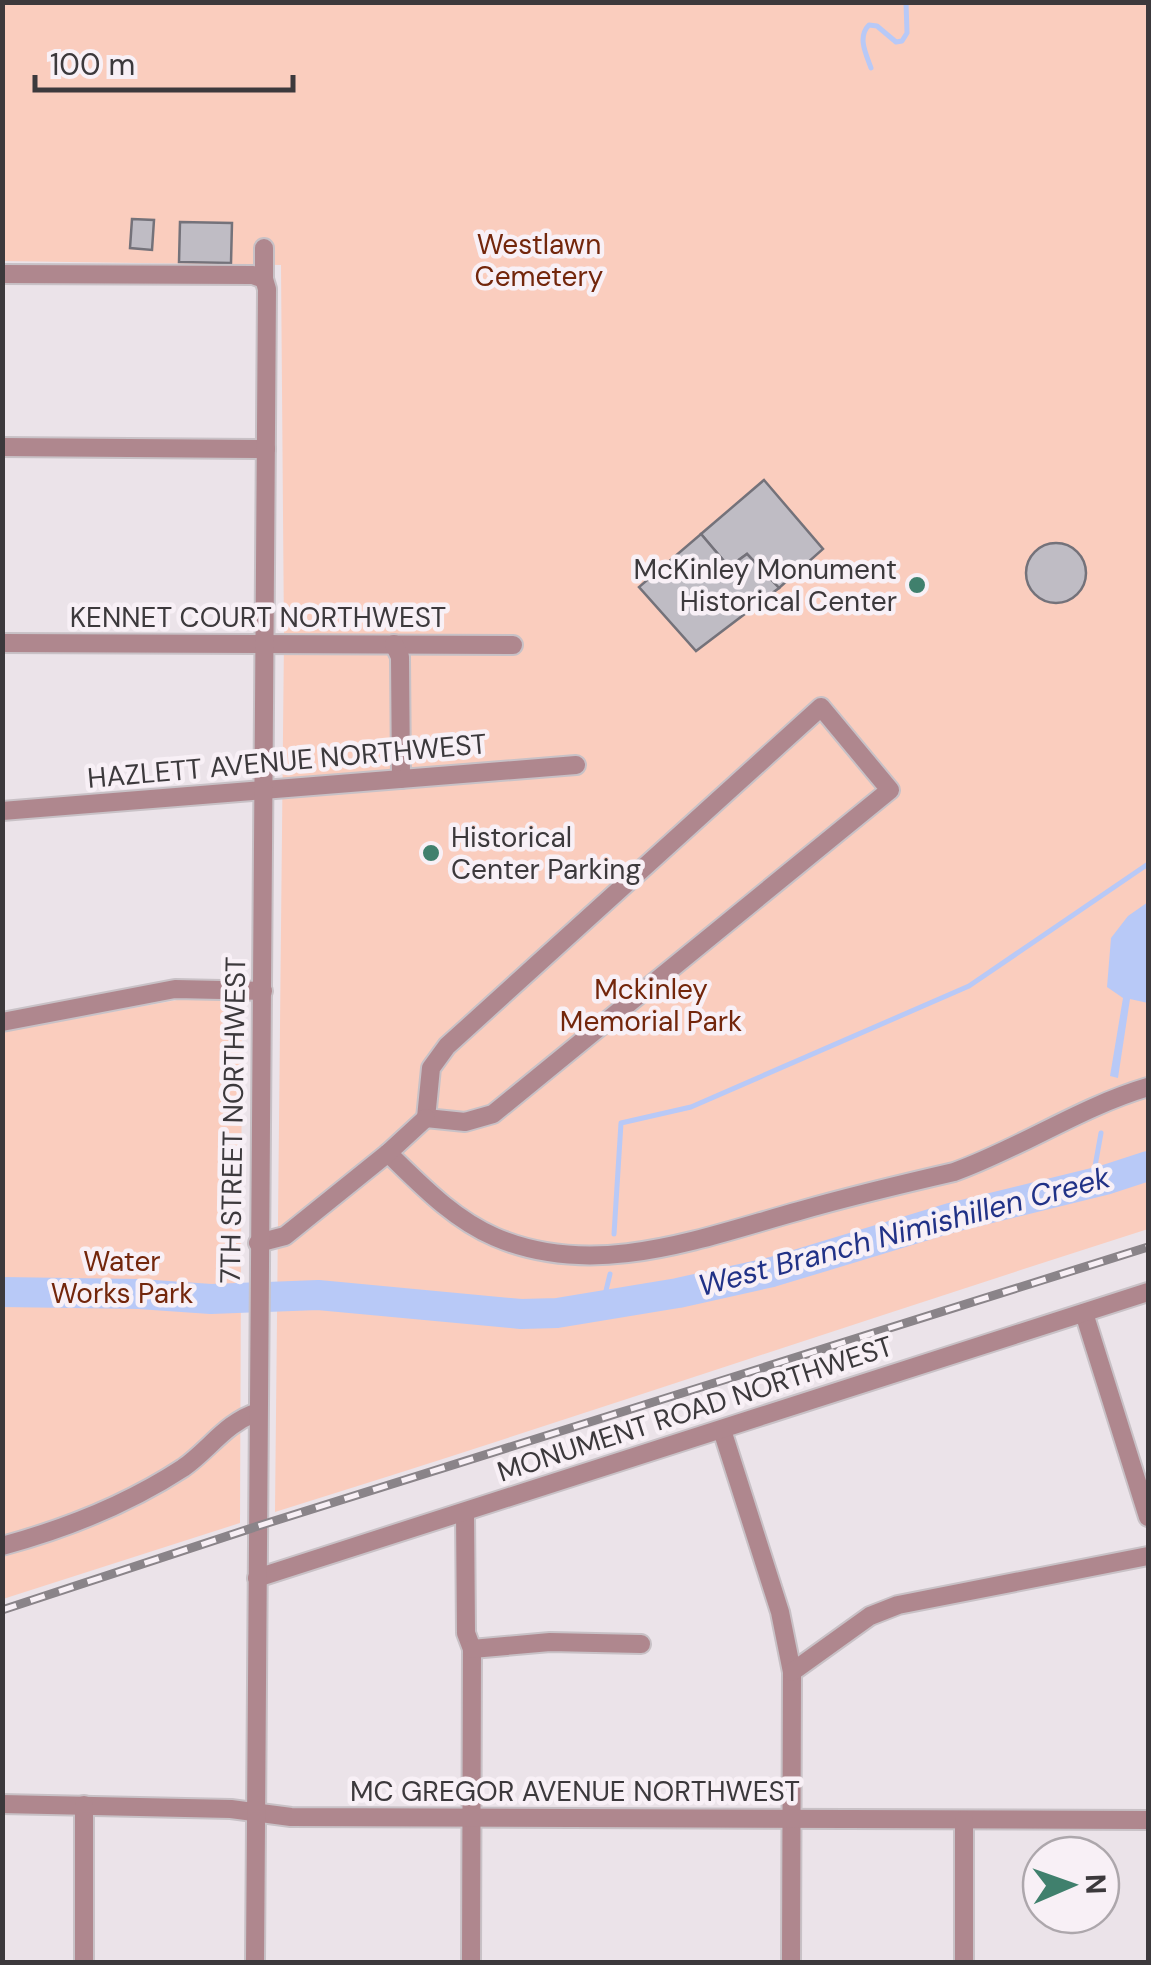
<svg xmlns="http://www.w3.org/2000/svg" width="1151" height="1965" viewBox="0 0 1151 1965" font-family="'DM Sans',sans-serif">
<rect width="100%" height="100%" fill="#ebe3e9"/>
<!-- green -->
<g fill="#facdbe">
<path d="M3,3h1145v1226c-291,93 -581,192 -873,283l9,-874 -3,-373 -278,-4z"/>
<path d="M242,999l-2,524 -237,76v-567l174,-32z"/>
</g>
<!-- water -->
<path fill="#b8c9f7" d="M1148,902v101l-18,-4 -12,79 -8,-2 13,-78 -16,-11 4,-49 17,-22z"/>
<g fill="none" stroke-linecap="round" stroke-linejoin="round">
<!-- stream -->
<g stroke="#b8c9f7" stroke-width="5">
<path d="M871,68c-5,-14 -14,-31 -2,-43l8,1 19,16 6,-1 5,-8 -1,-31"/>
<path d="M1092,1183l9,-50"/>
<path d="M614,1234l7,-111 70,-16 278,-121 179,-122"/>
<path d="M602,1307l8,-33"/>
</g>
<!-- river -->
<path stroke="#b8c9f7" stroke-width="30" d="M2,1292l137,2 72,5 107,-4 203,19 36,-1 121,-20 94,-21 178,-54 155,-38 43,-14"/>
</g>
<!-- building -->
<g fill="#bfbcc4" stroke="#74727a" stroke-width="2.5">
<path d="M132,219l22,1 -2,30 -22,-2z"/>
<path d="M180,222l52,1 -1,40 -52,-1z"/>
<path d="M764,480l59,69 -44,39 -32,-34 -18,13 -28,-33z"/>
<path d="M701,534l28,33 18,-13 32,34 -83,63 -57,-64z"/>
<circle cx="1056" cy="573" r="30"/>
</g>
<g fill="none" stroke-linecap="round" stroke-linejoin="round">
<defs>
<g id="minor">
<path d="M2,274l251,1 11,4"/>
<path d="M2,447l264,2"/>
<path d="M2,643l511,2"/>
<path d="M394,644l6,13 1,122"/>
<path d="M821,707l69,83 -397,324 -28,8 -39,-4 5,-50 16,-22z"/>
<path d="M2,811l574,-46"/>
<path d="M2,1022l173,-33 88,2"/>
<path d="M388,1153c33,32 65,66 107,84 100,43 206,1 304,-26 52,-15 103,-27 155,-39 67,-24 126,-65 194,-85"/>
<path d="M258,1243l27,-7 103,-83 38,-35"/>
<path d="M1084,1313l64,204"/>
<path d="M722,1430l58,182 12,60 -1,290"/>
<path d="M465,1512l1,121 6,16 -1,313"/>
<path d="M2,1546c63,-17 126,-42 181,-78 26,-18 43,-46 75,-56"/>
<path d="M257,1578l891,-286"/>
<path d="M472,1649l78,-7 91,2"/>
<path d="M792,1672l78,-56 28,-11 250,-49"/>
<path d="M2,1804l229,5 60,8 857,3"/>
<path d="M84,1805v157"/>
<path d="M255,1962l12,-1673 -3,-10v-31"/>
<path d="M964,1962v-142"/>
</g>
</defs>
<!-- minor casing -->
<use href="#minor" stroke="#c8c1c6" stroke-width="22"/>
<!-- minor -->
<use href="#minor" stroke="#af878e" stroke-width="18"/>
<defs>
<path id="rail" d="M2,1610l256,-84 890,-279"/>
</defs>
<!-- rail casing -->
<use href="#rail" stroke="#8a8489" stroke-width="9"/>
<!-- rail -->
<use href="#rail" stroke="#f8f0f6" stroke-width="5" stroke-dasharray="15" stroke-linecap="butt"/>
</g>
<!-- markers -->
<g fill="#40806d" stroke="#f8f0f6" stroke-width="4">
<circle cx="917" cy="585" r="10"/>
<circle cx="431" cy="853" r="10"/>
</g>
<g text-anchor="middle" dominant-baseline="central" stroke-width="9" stroke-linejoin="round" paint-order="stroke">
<!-- park labels -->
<g font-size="28" fill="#73260b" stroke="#f8f0f6">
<text x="539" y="244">Westlawn<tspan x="539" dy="32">Cemetery</tspan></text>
<text x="651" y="989">Mckinley<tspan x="651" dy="32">Memorial Park</tspan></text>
<text x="122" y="1261">Water<tspan x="122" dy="32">Works Park</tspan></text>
</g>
<!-- poi labels -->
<g font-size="28" fill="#3c393c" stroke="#f8f0f6" text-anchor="end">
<text x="897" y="569">McKinley Monument<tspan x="897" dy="32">Historical Center</tspan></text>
<text x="451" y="837" text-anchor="start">Historical<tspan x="451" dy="32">Center Parking</tspan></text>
</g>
<!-- street labels -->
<g font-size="28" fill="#3c393c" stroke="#f8f0f6">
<text x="258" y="617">KENNET COURT NORTHWEST</text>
<text transform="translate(287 761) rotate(-5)">HAZLETT AVENUE NORTHWEST</text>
<text transform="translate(233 1120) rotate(-89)">7TH STREET NORTHWEST</text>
<text transform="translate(695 1409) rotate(-18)">MONUMENT ROAD NORTHWEST</text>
<text x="575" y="1791">MC GREGOR AVENUE NORTHWEST</text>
</g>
<!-- water labels -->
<g font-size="30" font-style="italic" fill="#213287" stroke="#f8f0f6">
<text transform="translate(904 1231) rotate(-15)">West Branch Nimishillen Creek</text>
</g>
</g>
<!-- border -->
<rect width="1151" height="1965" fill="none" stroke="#3c393c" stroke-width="10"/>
<!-- north arrow -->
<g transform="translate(1071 1885) rotate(88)"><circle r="48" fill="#f8f0f6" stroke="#ada7ac" stroke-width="2.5"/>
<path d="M0-8L18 38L0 25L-18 38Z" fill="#40806d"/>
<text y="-15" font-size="28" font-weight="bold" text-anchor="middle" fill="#3c393c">N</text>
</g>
<!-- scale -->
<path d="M35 75v15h258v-15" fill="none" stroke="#3c393c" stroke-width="5"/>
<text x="50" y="75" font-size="30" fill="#3c393c" stroke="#f8f0f6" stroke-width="8" paint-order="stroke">100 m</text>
</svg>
